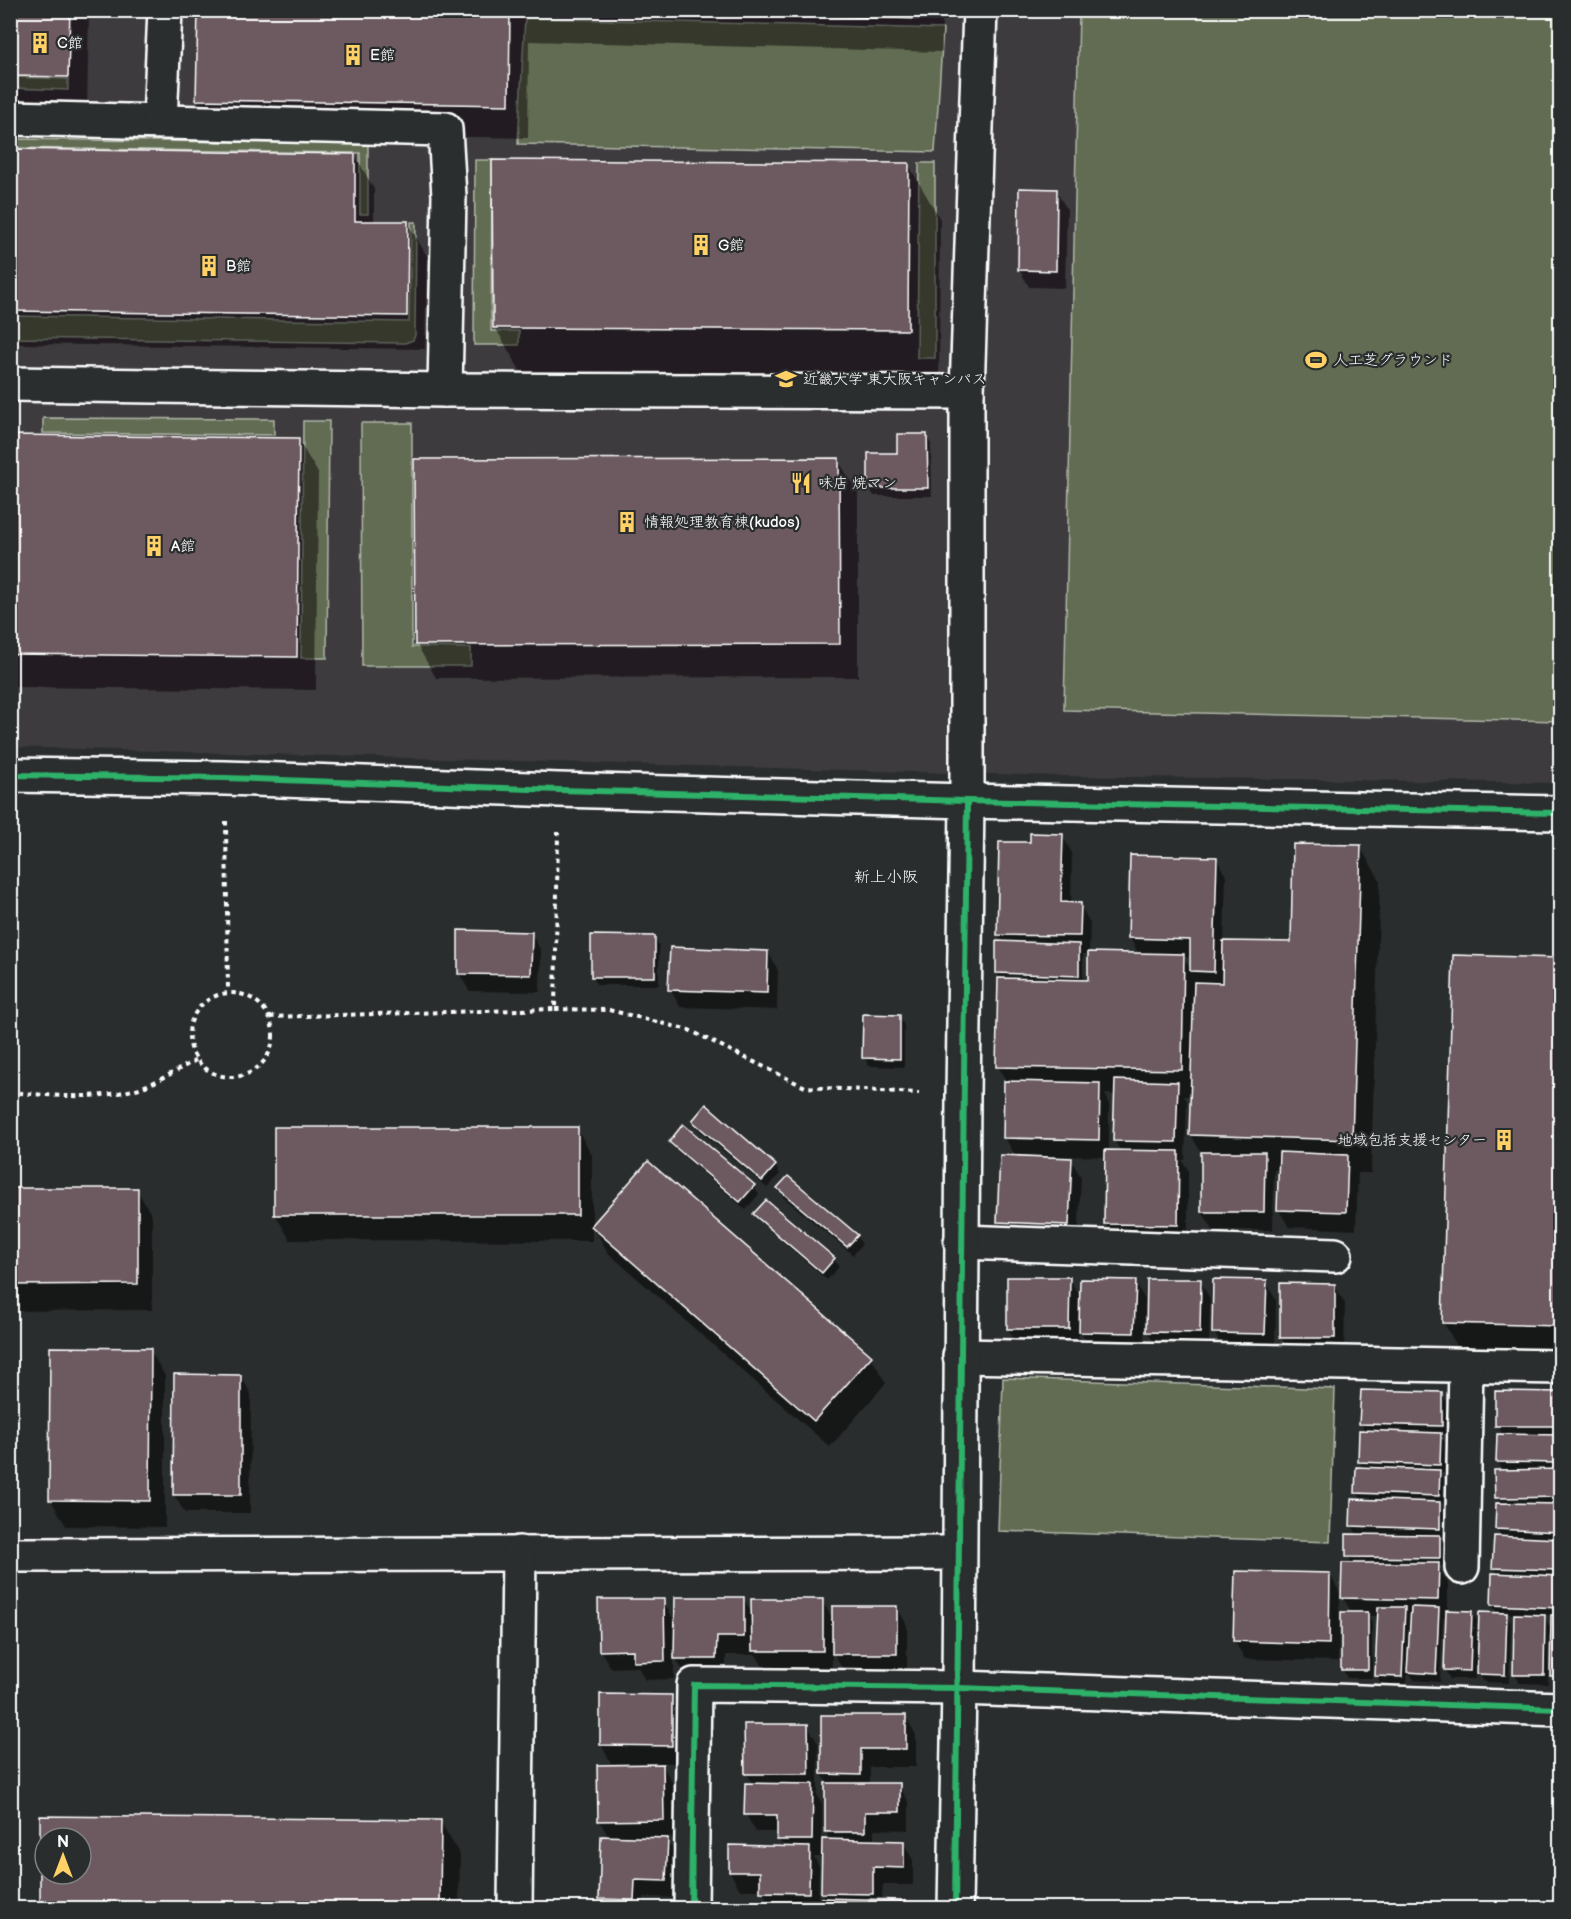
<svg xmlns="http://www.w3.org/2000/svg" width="1571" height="1919" viewBox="0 0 1571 1919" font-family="'Balsamiq Sans','Klee One',sans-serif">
<rect width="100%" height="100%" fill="#2a2d2e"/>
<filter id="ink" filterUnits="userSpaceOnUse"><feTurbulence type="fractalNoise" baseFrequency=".0167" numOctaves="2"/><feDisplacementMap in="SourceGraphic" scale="12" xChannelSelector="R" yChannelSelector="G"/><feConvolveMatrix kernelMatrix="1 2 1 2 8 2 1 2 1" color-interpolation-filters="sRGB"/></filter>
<g filter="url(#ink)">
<!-- built -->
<path fill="#3e3a3d" d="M11,11h1549v772l-496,-7 -1053,-29z"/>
<!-- green -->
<g fill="#626c53" stroke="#b0b6a9" stroke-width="1.5">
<path d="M1079,11h481v710l-496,-11z"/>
<path d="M525,18l418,11 -8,123 -417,-8z"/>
<path d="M11,77l57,2v11l-57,-2z"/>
<path d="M11,139l357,5v70h-8v-61l-349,-5z"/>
<path d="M475,160h17l-1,171h28v14h-45z"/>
<path d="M919,163h16v195h-18z"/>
<path d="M411,222h5l-1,113 -2,5 -8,3 -394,-5v-22l398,6z"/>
<path d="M43,418l231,1v16l-231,-2z"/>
<path d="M303,421h26l-2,237h-26z"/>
<path d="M361,423h51v224l59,1v18h-109z"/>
<path d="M1003,1378l332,11 -5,153 -332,-11z"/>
</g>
<!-- shadow -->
<g fill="#0007" fill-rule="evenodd">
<path d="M10,10h79l-2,100 -77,-2z"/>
<path d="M200,10h742v42l-413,-11 -1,97 -312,-5 -19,-34z"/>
<path d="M10,150l345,5 19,34v33h33l20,34 -2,93 -415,-5z"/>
<path d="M908,164l32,55 -1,166 -412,-2 -32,-56z"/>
<path d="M1056,191l11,18 -2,79 -36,-1 -10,-18z"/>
<path d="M926,436l5,8 1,52h-58l-5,-8 29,-33z"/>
<path d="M10,437l288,3 20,33 -2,217 -306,-3z"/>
<path d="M838,460l20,33v184l-422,1 -19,-33z"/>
<path d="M1062,835l10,18 -1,51 9,1 10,18 -1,31 50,1 -9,-17 86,-80 10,18 -2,66 68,2 68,-97 20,33 -9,293h-13l-2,57 -67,-3 -11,-18 2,-39h-6l-1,60h-60l-11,-18 1,-56 -12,-21 1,-39h-8l3,5 -2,59h-3l6,10v72l-72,-1 -11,-18 1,-66 -43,-1v3l8,1 10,17 -3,66 -69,-3 -11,-18 18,-65 -11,-19 2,-55 -9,-17 3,-86 -4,-7 6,-30 -5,-9 33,-91zM1083,954h7l-1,27h-6zM1183,957h9l-1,13zM1105,1094l11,1 -2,45 7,12 -12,-1v-49z"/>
<path d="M531,933l10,18 -1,41 -71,-1 -10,-18z"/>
<path d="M654,937l5,9v39h-62l-5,-8z"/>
<path d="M768,952l10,18 -1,40 -97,-3 -10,-18z"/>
<path d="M1454,956l106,3v399l-97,-2 -20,-34z"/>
<path d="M899,1016l5,9v42l-35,-1 -5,-9z"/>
<path d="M694,1121l81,45 5,8 -13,14 -68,-58z"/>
<path d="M577,1129l15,26v86l-302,-1 -15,-26z"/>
<path d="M671,1142l83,44 5,8 -13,16 -70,-60z"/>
<path d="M779,1188l78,48 5,8 -9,11 -70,-58z"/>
<path d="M10,1190h127l15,26v94l-142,1z"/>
<path d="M755,1214l79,45 5,8 -12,13 -67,-58z"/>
<path d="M593,1226l278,131 15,26 -56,64 -222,-194z"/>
<path d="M1069,1278l12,21 54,-17 10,18 -1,51 -54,-2 -11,-20 -1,18h-60l-10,-18z"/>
<path d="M1200,1281l10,18 -1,51 -51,-1 -11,-18z"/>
<path d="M1266,1282l10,18 -1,52 -51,-2 -10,-18z"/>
<path d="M1334,1285l11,18 -1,53 -53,-1 -10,-18z"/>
<path d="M150,1350l15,26v151l-99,-1 -15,-26z"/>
<path d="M241,1376l10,18 -1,119h-65l-11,-18z"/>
<path d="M1497,1392l63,2v290h-4l-5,-8 1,-42h-3l-1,50 -29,-1 -5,-9 1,-60 -10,-1 6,10 -2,60 -25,-1 -5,-9 19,-59 -6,-9 6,-30 -4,-8 8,-29 -5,-9 4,-25 -4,-7 6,-26 -5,-9 5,-27 -6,-10zM1543,1615h9v15z"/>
<path d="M1441,1394l5,8v32h-6l5,9 -1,30h-4l4,7 -1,24h-3l4,8v25h-4l4,8v21h-6l10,17v28l24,1 5,9 -2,58h-25l-5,-9 2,-53h-4l-3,65 -26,-2 -7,-11v16l-26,-1 -4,-8 2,-60h-10l3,6v56h-25l-5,-9 10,-56 -9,-15 9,-34 -4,-8 10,-20 -6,-10 10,-25 -5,-9 7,-23 -5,-7 6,-31 -4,-7z"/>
<path d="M1330,1575l10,18 -2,68 -93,-2 -11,-18z"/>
<path d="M744,1599l9,16 69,-14 12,20 63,-14 10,18v46h-63l-12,-20v17h-68l-8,-13h-30v21h-40l-12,-21v24l-29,1 -7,-13 -27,1 -11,-18 63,-49 13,22z"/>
<path d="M672,1696l10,18 -1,49h-20l12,21 1,53h-9l12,20 -1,41 -32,-1v11h-38l-6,-10 9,-60 -10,-18 55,-54v-3h-43l-10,-18z"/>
<path d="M906,1717l10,18v32h-46v18h29l10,18v27l-35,-1v13h29l10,18v25h-30l-1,16h18l4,7h-82v-8h4l-4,-7 1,-36h-9l5,9 -1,42h-84v-4h35l-7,-14h-22l-10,-18 53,-25 -4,-8v-7h-23l-10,-17 7,-30 -6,-11 60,-49 11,18v49h-2l6,12v37h9l-5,-9 2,-48 -6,-10z"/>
<path d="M42,1817l398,4 20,34 -1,53h-415l-3,-4zM45,1838h36v36h-36z"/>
<path d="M10,1877l8,13v18h-8z"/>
</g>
<!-- building -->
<g fill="#6c5a61" stroke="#fff" stroke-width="1.5" fill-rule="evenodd">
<path d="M10,10h60l-2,67 -58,-1z"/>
<path d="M198,10h312l-1,95 -313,-5z"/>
<path d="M621,10h303v9z"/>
<path d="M10,149l345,5v67h53l-1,95 -397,-5z"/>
<path d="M492,160l417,3 -1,167 -415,-2z"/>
<path d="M1019,188l38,1 -1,82 -38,-1z"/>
<path d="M897,434h30l1,54h-60v-35h29z"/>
<path d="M10,435l289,3 -2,219 -287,-3z"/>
<path d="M839,458l1,186 -425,1 -1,-186z"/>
<path d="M1030,833l33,1 -2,68 20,1 -1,33 -83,-1 2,-93h31z"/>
<path d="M1293,844l68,1 -9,295 -163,-5 5,-153 28,1 1,-42 68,1z"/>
<path d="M1130,855l87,2 -3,115 -24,-1v-31l-62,-2z"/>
<path d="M458,930l74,2 -1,43 -73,-1z"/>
<path d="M591,935l64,1v41h-64z"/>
<path d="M996,941l83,3v32l-83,-3z"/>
<path d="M670,947l98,4 -1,42 -99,-3z"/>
<path d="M1088,952l96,2 -2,116 -186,-3 2,-89 90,2z"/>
<path d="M1453,955l107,3v368l-118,-3z"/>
<path d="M863,1014l37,1v44l-38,-1z"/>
<path d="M1115,1080l63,2 -2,60 -63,-1z"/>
<path d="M1004,1081l96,2 -1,57 -96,-2z"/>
<path d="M706,1104l70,61 -14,16 -70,-60z"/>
<path d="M683,1124l72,61 -15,17 -71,-60z"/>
<rect x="274" y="1127" width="304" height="88"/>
<path d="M1105,1150l74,1 -1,74 -74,-1z"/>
<path d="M1201,1152h64l-1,60h-63z"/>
<path d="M1279,1152l69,3 -2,57 -69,-2z"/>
<path d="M1000,1155l72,3 -3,67 -72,-3z"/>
<path d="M648,1161l224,195 -58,65 -223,-195z"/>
<path d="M788,1176l70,59 -11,12 -70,-59z"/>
<path d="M10,1188h128v96l-128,1z"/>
<path d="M766,1200l69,58 -13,15 -69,-59z"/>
<path d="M1007,1277h63l-1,52h-62z"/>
<path d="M1080,1279l56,1 -2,53 -55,-1z"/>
<path d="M1147,1279h54l-1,54 -54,-1z"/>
<path d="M1213,1279l54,1 -2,54 -53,-1z"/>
<path d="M1280,1283l55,1v54h-55z"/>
<path d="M50,1347l101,1 -1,153 -101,-1z"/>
<path d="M174,1374l67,1v120h-68z"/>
<path d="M1361,1390l81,2v34l-83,-2z"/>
<path d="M1495,1391l65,1v34h-65z"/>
<path d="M1359,1430l82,3 -1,32 -82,-3z"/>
<path d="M1497,1434l63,1v28l-64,-1z"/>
<path d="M1356,1467l84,3 -1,26 -84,-3z"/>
<path d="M1560,1469v28l-65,1 -1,-28z"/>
<path d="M1351,1499l89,3v27l-90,-3z"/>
<path d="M1496,1503l64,1v28l-65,-3z"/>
<path d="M1346,1534l94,1v23l-94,-1z"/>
<path d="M1494,1536l66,3v31l-68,-2z"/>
<path d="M1342,1563h97l-1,37 -97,-2z"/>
<path d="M1235,1571l95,2 -1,71 -96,-3z"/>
<path d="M1492,1573l68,3v32l-69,-3z"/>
<path d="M675,1597h69v40h-27l-1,22h-42z"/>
<path d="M598,1599h66l1,62 -32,1v-12l-34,1z"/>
<path d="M751,1599h72v52h-71z"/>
<rect x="832" y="1606" width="65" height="48"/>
<path d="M1378,1607h27l-3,70 -27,-1z"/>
<path d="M1411,1607l28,1 -3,66 -29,-2z"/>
<path d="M1446,1610l26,1 -2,60 -26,-1z"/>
<rect x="1341" y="1612" width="27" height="58"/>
<path d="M1479,1612l28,1 -2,62 -28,-1z"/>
<path d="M1514,1614l31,1 -1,60h-31z"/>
<path d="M1551,1615h9v61h-10z"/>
<path d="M600,1694l72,1v51l-72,-1z"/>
<path d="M821,1715h85v34h-45v26l-40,-1z"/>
<path d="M744,1724h64l1,50h-64z"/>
<path d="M663,1764l1,56 -66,1 -1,-56z"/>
<path d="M745,1783l68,1 -1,56h-35v-25h-33z"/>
<path d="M825,1783h75v29h-35v20h-40z"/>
<path d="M40,1816l401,4 -1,88 -400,-3zM45,1838h36v36h-36z"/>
<path d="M601,1836l67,2 -2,43 -31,-1 -1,20 -35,-1z"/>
<path d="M822,1839l82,2v27l-31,-1v27l-52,-1z"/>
<path d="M729,1845l81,2 -1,46 -49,-1v-20h-31z"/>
<path d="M821,1898l80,2v8h-81z"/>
<rect x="732" y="1903" width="78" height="5"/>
</g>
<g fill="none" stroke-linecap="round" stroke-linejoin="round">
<defs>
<g id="minor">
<path d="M10,118l435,11 4,67 -4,194"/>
<path d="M160,121l5,-111"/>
<path d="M10,384l435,6 522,2"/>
<path d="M10,775l215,3 334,12 408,11 593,12"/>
<path d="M961,1242l374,13"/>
<path d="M960,1356l600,11"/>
<path d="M10,1555l949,-2"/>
<path d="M1462,1567l4,-202"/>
<path d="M515,1908l4,-355"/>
<path d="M691,1908l3,-223 265,3 601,21"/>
<path d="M955,1908l4,-220 4,-592 4,-295v-409l13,-382"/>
</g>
</defs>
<!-- minor casing -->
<use href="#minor" stroke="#fff" stroke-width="38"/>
<!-- path -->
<g stroke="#fff" stroke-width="4" stroke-dasharray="4.5 4.5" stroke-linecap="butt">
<path d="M226,821l2,170"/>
<circle cx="231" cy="1035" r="42"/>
<path d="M555,1009l54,1 80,20 116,57 114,6"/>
<path d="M270,1017l285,-8 3,-177"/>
<path d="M10,1092c43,4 95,9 135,-6 18,-7 34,-17 51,-26"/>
</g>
<!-- minor -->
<use href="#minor" stroke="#2a2d2e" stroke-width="33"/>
<defs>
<g id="cycleway">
<path d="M10,775l215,3 334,12 408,11 593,12"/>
<path d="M691,1908l3,-223 265,3 601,21"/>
<path d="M955,1908c6,-369 6,-738 12,-1107"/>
</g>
</defs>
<!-- cycleway casing -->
<use href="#cycleway" stroke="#2a2d2e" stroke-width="10"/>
<!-- cycleway -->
<use href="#cycleway" stroke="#2db169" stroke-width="6"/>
</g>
</g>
<!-- icons -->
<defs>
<symbol id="building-bare" viewBox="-9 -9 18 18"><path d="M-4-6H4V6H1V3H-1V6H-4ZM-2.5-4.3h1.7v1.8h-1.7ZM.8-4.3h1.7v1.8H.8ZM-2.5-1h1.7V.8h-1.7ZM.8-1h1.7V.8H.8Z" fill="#ffd166" stroke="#2a2d2e" stroke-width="2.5" paint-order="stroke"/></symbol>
<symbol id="stadium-bare" viewBox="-9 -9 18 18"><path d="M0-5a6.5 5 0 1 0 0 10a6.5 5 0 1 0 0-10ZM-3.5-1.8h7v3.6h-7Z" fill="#ffd166" stroke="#2a2d2e" stroke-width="2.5" paint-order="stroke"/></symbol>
<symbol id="university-bare" viewBox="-9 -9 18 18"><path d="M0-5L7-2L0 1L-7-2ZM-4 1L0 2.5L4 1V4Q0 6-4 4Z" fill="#ffd166" stroke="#2a2d2e" stroke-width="2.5" paint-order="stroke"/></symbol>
<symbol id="restaurant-bare" viewBox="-9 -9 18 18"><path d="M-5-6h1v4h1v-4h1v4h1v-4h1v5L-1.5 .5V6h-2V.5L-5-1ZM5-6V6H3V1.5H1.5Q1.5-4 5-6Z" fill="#ffd166" stroke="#2a2d2e" stroke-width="2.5" paint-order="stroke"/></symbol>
</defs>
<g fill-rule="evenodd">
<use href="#building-bare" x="25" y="28" width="30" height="30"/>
<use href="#building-bare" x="338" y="40" width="30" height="30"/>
<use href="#building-bare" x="686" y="230" width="30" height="30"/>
<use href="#building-bare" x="194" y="251" width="30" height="30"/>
<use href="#stadium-bare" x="1301" y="345" width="30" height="30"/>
<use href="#university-bare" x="771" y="364" width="30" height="30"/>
<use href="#restaurant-bare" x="786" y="468" width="30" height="30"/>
<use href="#building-bare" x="612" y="507" width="30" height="30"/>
<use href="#building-bare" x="139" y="531" width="30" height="30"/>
<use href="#building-bare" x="1489" y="1125" width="30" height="30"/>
</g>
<g text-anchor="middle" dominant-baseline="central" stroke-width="4.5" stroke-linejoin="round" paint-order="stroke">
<!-- poi labels -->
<g font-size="15" fill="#fff" stroke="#2a2d2e" text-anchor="start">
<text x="57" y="43">C館</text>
<text x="370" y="55">E館</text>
<text x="718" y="245">G館</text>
<text x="226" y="266">B館</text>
<text x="1333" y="360">人工芝グラウンド</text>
<text x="803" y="379">近畿大学 東大阪キャンパス</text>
<text x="818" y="483">味店 焼マン</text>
<text x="644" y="522">情報処理教育棟(kudos)</text>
<text x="171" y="546">A館</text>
<text x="1487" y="1140" text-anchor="end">地域包括支援センター</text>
</g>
<!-- neighbourhood labels -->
<g font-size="16" fill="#fff" stroke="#2a2d2e">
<text x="886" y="877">新上小阪</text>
</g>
</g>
<!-- margin -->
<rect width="1571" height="1919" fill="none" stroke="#2a2d2e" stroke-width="36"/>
<rect x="18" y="18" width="1535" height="1883" fill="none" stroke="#fff" stroke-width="2" filter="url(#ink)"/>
<!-- north arrow -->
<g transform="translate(63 1856)"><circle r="28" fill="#2a2d2e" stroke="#7f8182" stroke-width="1.5"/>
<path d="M0-4.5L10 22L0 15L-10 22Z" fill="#ffd166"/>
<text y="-9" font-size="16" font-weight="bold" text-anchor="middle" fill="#ffffff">N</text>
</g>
</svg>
